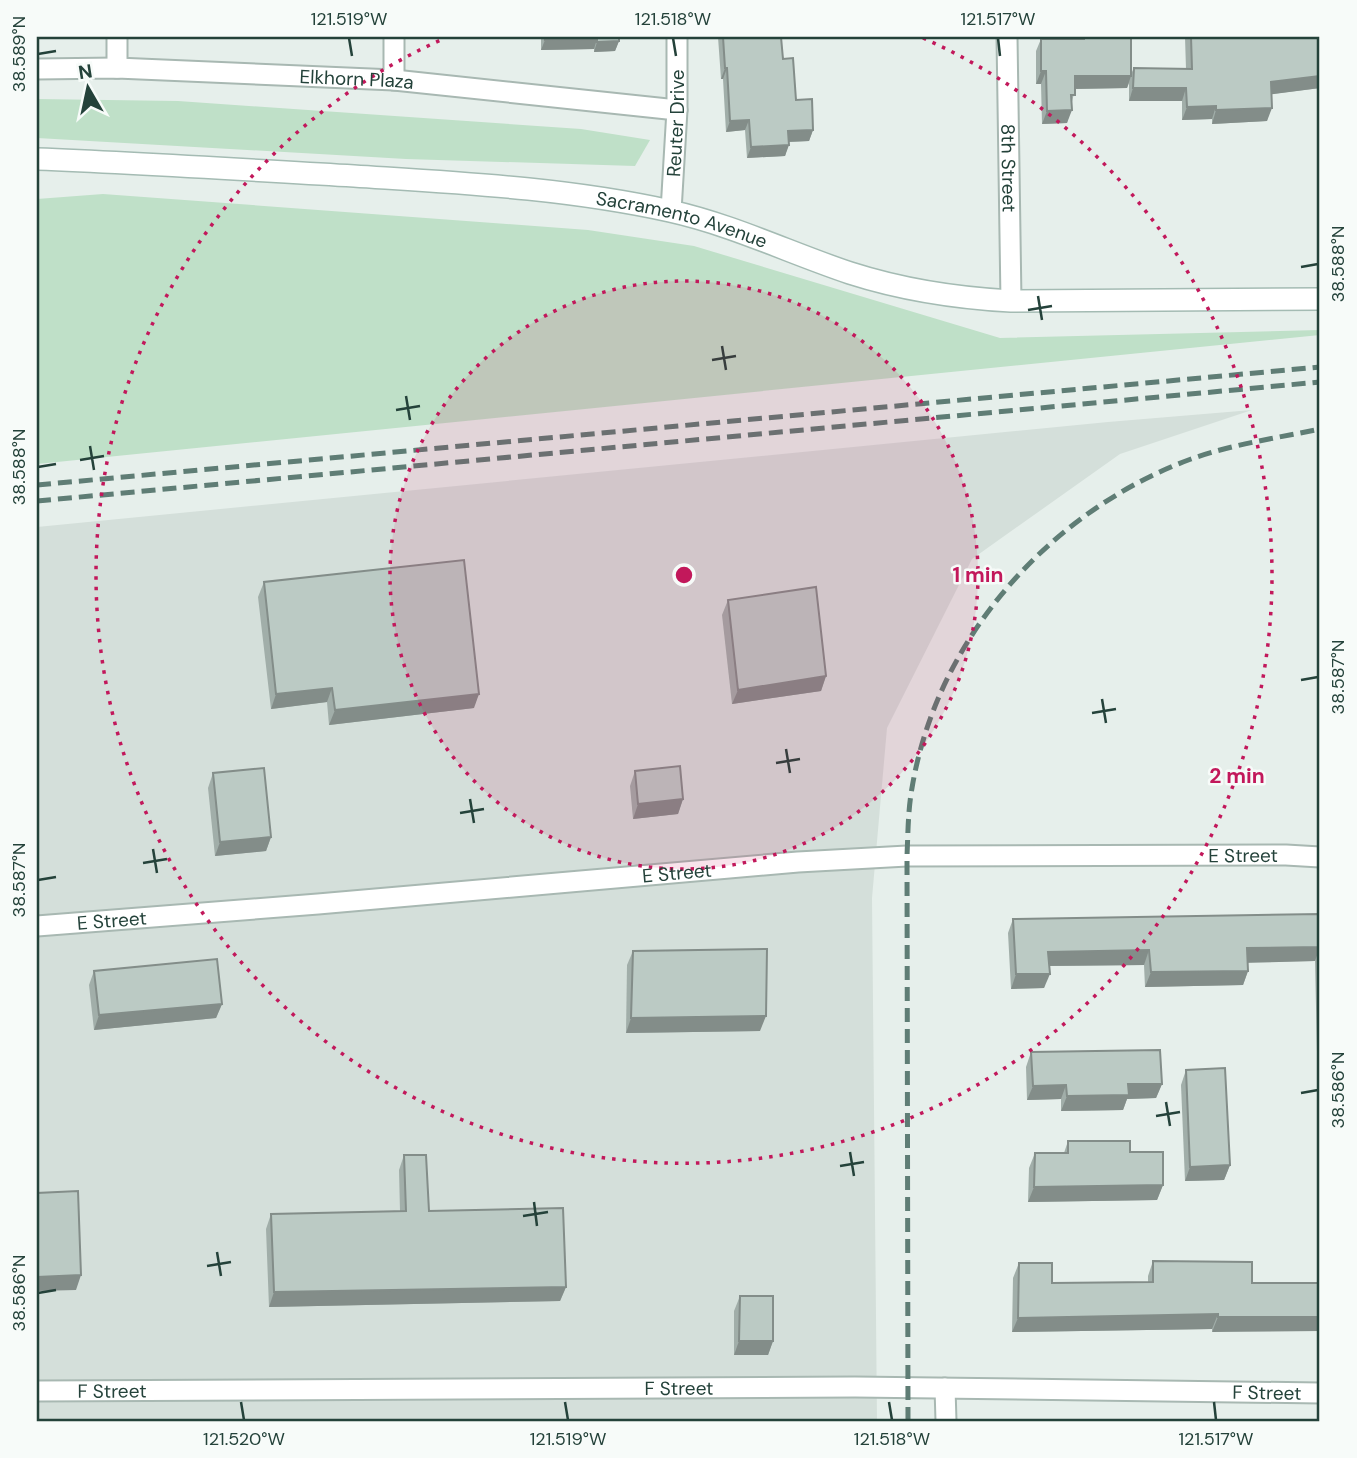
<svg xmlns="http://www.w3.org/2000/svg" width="1357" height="1458" viewBox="0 0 1357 1458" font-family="'DM Sans',sans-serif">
<rect width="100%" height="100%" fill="#e6efeb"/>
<!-- built -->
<path fill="#d4dfda" d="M1252,410l-132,44 -148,105 -85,169 -15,170 5,523h-840v-894l1071,-105z"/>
<!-- green -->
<g fill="#bfe0c8">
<path d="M37,99l141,2 403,28 69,11 -15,26 -229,-7 -369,-21z"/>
<path d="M103,194l485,36 106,16 306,92 320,-8v5l-1283,129v-265z"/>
</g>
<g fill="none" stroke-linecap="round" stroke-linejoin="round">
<defs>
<g id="street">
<path d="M117,37v31"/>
<path d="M394,37v43"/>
<path id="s1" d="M1007,37l4,264"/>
<path id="s2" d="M37,69l80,-1 277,12 283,30"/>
<path id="s3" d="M671,211l6,-101v-73"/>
<path id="s4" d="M37,926l281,-22 480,-42 109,-6 379,-1 34,2"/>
<path d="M945,1388l1,33"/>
<path id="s5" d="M37,1391l818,-4 465,6"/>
</g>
<g id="secondary">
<path id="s6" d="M37,159c106,4 211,11 317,17 106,7 212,12 316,35 63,14 120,42 180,62 53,17 106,25 161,28l309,-2"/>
</g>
</defs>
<!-- street casing -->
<use href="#street" stroke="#a8b8b2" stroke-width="23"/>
<!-- secondary casing -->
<use href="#secondary" stroke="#a4bbb3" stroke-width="24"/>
<!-- street -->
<use href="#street" stroke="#fff" stroke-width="19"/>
<!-- secondary -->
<use href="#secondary" stroke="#fff" stroke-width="21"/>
<!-- rail -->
<g stroke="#5f7d75" stroke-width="5" stroke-dasharray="14 7" stroke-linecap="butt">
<path d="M37,485l1283,-118"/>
<path d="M37,501l1283,-119"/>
<path d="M908,1421l-1,-565c1,-23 1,-46 5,-68 25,-150 138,-277 279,-329 42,-15 86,-21 129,-30"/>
</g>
</g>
<!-- wall -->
<g fill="#a1aea9">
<path d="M541,37h78v4l-4,10 -21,1v-3l-53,1z"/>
<path d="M718,37h63l2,22 13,41 17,30 -4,11 -20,1 -4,14 -38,2 -2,-28 -19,2 -3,-53h-2z"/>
<path d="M1079,37h52v37l3,-6 52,1 -1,-32h135v51l-48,6 -5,27 -55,3v-5l-30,1v-19h-53v-18l-2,5 -52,1 -8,34 -25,1 -1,-40h-5v-33l5,-12h38z"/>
<path d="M264,582l210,126 -145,17 -2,-23 -56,7 -13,-112z"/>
<path d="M728,600l98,76 -5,15 -89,13 -10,-89z"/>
<path d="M635,771l48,28 -5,15 -45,5 -3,-33z"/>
<path d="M213,773l58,64 -5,14 -51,5 -7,-68z"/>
<path d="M1320,914v183h-2l-3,-136 -67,1v9l-5,14 -98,2 -1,-22 -95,1 -5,22 -33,1 -3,-56 5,-14z"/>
<path d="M633,951l127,80 -134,2 1,-68z"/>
<path d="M94,971l128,33 -6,14 -122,12 -5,-45z"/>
<path d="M1031,1052l131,32 -6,14 -29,1 -4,11 -62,1v-12l-34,1 -1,-33z"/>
<path d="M1186,1070l44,95 -6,15 -39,1 -4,-96z"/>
<path d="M1068,1141l62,11 33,33 -6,15 -129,2 1,-34 6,-15h29z"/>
<path d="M404,1155l25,56 137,76 -6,14 -291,6 -3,-78 5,-15 129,-3 -1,-41z"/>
<path d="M1153,1261l99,1 -40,70v-3l-200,3 1,-54 6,-15 33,20 96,-1v-6z"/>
<path d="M740,1296l33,45 -5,14h-34v-44z"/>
</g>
<!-- shaded-wall -->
<g fill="#838d89">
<path d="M307,37h36l-37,2z"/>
<path d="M902,37h55l-1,2h-55z"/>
<path d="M597,39l-3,10 -53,1 4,-10z"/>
<path d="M619,41l-4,10 -21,1 3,-10z"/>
<path d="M725,68h2l-4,11h-2z"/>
<path d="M1041,71h5l-5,13h-5z"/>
<path d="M1075,76h56l-4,12 -57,1z"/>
<path d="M1320,76v12l-53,7 4,-13z"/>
<path d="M1133,88h53l-4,13h-53z"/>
<path d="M1216,106l-4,13 -30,1 5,-13z"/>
<path d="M1272,108l-5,13 -55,3 4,-14z"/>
<path d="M1072,110l-5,13 -25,1 5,-13z"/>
<path d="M749,120l-4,10 -19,2 4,-11z"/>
<path d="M813,130l-4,11 -24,1 3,-11z"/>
<path d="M789,145l-4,11 -38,2 4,-11z"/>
<path d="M826,676l-5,15 -89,13 6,-14z"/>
<path d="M332,688l-5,14 -56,7 5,-15z"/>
<path d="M479,694l-5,14 -145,17 6,-15z"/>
<path d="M683,799l-5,15 -45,5 5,-15z"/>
<path d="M271,837l-5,14 -51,5 5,-14z"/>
<path d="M1320,947l-5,14 -73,2 5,-15z"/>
<path d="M1149,950l-5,15 -101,1 5,-14z"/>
<path d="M1248,971l-5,14 -98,2 6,-15z"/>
<path d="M1016,974h34l-6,14 -33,1z"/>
<path d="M222,1004l-6,14 -122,12 5,-15z"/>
<path d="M766,1016l-6,15 -134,2 5,-15z"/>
<path d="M1128,1084h34l-6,14 -29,1 -4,11 -62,1 6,-15z"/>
<path d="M1066,1085l-5,14 -34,1 6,-14z"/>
<path d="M1230,1165l-6,15 -39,1 5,-14z"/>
<path d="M1163,1185l-6,15 -129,2 6,-15z"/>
<path d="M81,1275l-5,15 -39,1v-14z"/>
<path d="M566,1287l-6,14 -291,6 5,-15z"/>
<path d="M1218,1314l-6,15 -200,3 6,-14z"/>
<path d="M1218,1317h102v14l-108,1z"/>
<path d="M739,1341h34l-5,14h-34z"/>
</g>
<!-- building -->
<g fill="#bbcac4" stroke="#838d89" stroke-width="2">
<path d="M545,37h74v4l-22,1v-3l-52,1z"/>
<path d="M723,37h58l2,22 10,-1 3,42 16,-1 1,31 -25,1 1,14 -38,2 -2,-27 -19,1 -3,-53h-2z"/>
<path d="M1084,37h47v39h-56v19h-4l1,15 -25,1 -1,-40h-5v-32h43z"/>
<path d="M1191,37h129v39l-49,6 1,26 -56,2v-4l-29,1 -1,-19h-53l1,-20 58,1z"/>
<path d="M464,560l15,134 -144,16 -3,-22 -56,6 -12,-112z"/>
<path d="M816,587l10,89 -88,14 -10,-90z"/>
<path d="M680,766l3,33 -45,5 -3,-33z"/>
<path d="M264,768l7,69 -51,5 -7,-69z"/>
<path d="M1320,914v33l-73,1 1,23 -97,1 -2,-22 -101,2 2,22h-34l-3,-55z"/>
<path d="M767,949l-1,67 -135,2 2,-67z"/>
<path d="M217,959l5,45 -123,11 -5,-44z"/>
<path d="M1160,1050l2,34h-34l1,11 -62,1 -1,-11 -33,1 -2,-34z"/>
<path d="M1225,1068l5,97 -40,2 -4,-97z"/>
<path d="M1068,1141h62v11h33v33l-129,2 1,-34h33z"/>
<path d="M404,1155h22l3,56 134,-3 3,79 -292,5 -3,-78 135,-3z"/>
<path d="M78,1191l3,84 -44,2v-84z"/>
<path d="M1153,1261l99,1v21h68v34h-102v-3l-200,4 1,-55h33v20l101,-1z"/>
<path d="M740,1296h33v45h-34z"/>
</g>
<!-- ticks -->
<path fill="none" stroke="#24423a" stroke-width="2.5" d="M349,38l3,18M673,38l3,18M998,38l2,18M38,54l18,-3M1301,267l17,-3M1038,296l4,24M1028,310l24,-4M722,346l4,24M712,360l24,-4M406,396l4,24M396,410l24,-4M90,446l4,24M80,460l24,-4M38,467l18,-3M1301,680l17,-3M1102,699l4,24M1092,713l24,-4M786,749l4,24M776,763l24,-4M470,799l4,24M460,813l24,-4M153,849l4,24M143,863l24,-4M38,880l18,-3M1301,1093l17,-3M1166,1102l4,24M1156,1116l24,-4M850,1152l4,24M840,1166l24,-4M534,1202l3,24M523,1216l25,-4M217,1252l4,24M207,1266l24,-4M38,1293l18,-3M241,1402l3,18M565,1402l3,18M889,1402l3,18M1214,1402l2,18"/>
<!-- distance rings -->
<circle cx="684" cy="575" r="294" fill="#c2185b" fill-opacity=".12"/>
<g fill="none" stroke="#c2185b" stroke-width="3.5" stroke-dasharray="3.5 7">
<circle cx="684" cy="575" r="294"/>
<path d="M923 38A588 588 0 1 1 445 38"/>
</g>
<g text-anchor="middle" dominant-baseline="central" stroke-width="5" stroke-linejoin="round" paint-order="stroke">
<!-- street labels -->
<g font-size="19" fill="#24423a" stroke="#f7fbf9">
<text stroke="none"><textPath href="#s2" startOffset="320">Elkhorn Plaza</textPath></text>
<text stroke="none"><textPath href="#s3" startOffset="88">Reuter Drive</textPath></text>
<text stroke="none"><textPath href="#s1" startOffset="131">8th Street</textPath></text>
<text stroke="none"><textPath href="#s6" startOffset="649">Sacramento Avenue</textPath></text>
<text stroke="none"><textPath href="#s4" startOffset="1209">E Street</textPath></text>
<text stroke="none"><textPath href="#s4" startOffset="642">E Street</textPath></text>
<text stroke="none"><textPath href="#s4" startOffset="75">E Street</textPath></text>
<text stroke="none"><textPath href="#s5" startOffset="642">F Street</textPath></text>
<text stroke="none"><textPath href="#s5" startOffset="75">F Street</textPath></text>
<text stroke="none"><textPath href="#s5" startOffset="1230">F Street</textPath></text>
</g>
</g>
<circle cx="684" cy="575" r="10" fill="#c2185b" stroke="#f7fbf9" stroke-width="3.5"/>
<g font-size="21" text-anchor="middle" font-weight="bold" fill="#c2185b" stroke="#f7fbf9" stroke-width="5" stroke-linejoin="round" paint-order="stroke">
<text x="978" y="582">1 min</text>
<text x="1237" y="783">2 min</text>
</g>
<!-- border -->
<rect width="1357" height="1458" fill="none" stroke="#f7fbf9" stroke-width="77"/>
<!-- north arrow -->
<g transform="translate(88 88) rotate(351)" stroke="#f7fbf9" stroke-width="5" paint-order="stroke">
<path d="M0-5L12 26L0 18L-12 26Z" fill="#24423a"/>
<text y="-10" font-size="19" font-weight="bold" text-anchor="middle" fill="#24423a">N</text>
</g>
<rect x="38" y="38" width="1280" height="1382" fill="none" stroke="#24423a" stroke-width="2.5"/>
<g font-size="18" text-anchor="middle" fill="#24423a">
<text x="349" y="25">121.519°W</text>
<text x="673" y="25">121.518°W</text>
<text x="998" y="25">121.517°W</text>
<text transform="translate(19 54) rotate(-90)" y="6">38.589°N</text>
<text transform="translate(1338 264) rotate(-90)" y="6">38.588°N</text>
<text transform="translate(19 467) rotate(-90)" y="6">38.588°N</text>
<text transform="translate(1338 677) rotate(-90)" y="6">38.587°N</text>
<text transform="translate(19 880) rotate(-90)" y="6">38.587°N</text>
<text transform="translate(1338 1090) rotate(-90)" y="6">38.586°N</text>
<text transform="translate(19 1293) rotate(-90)" y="6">38.586°N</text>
<text x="244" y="1445">121.520°W</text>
<text x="568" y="1445">121.519°W</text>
<text x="892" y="1445">121.518°W</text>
<text x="1216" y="1445">121.517°W</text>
</g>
</svg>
